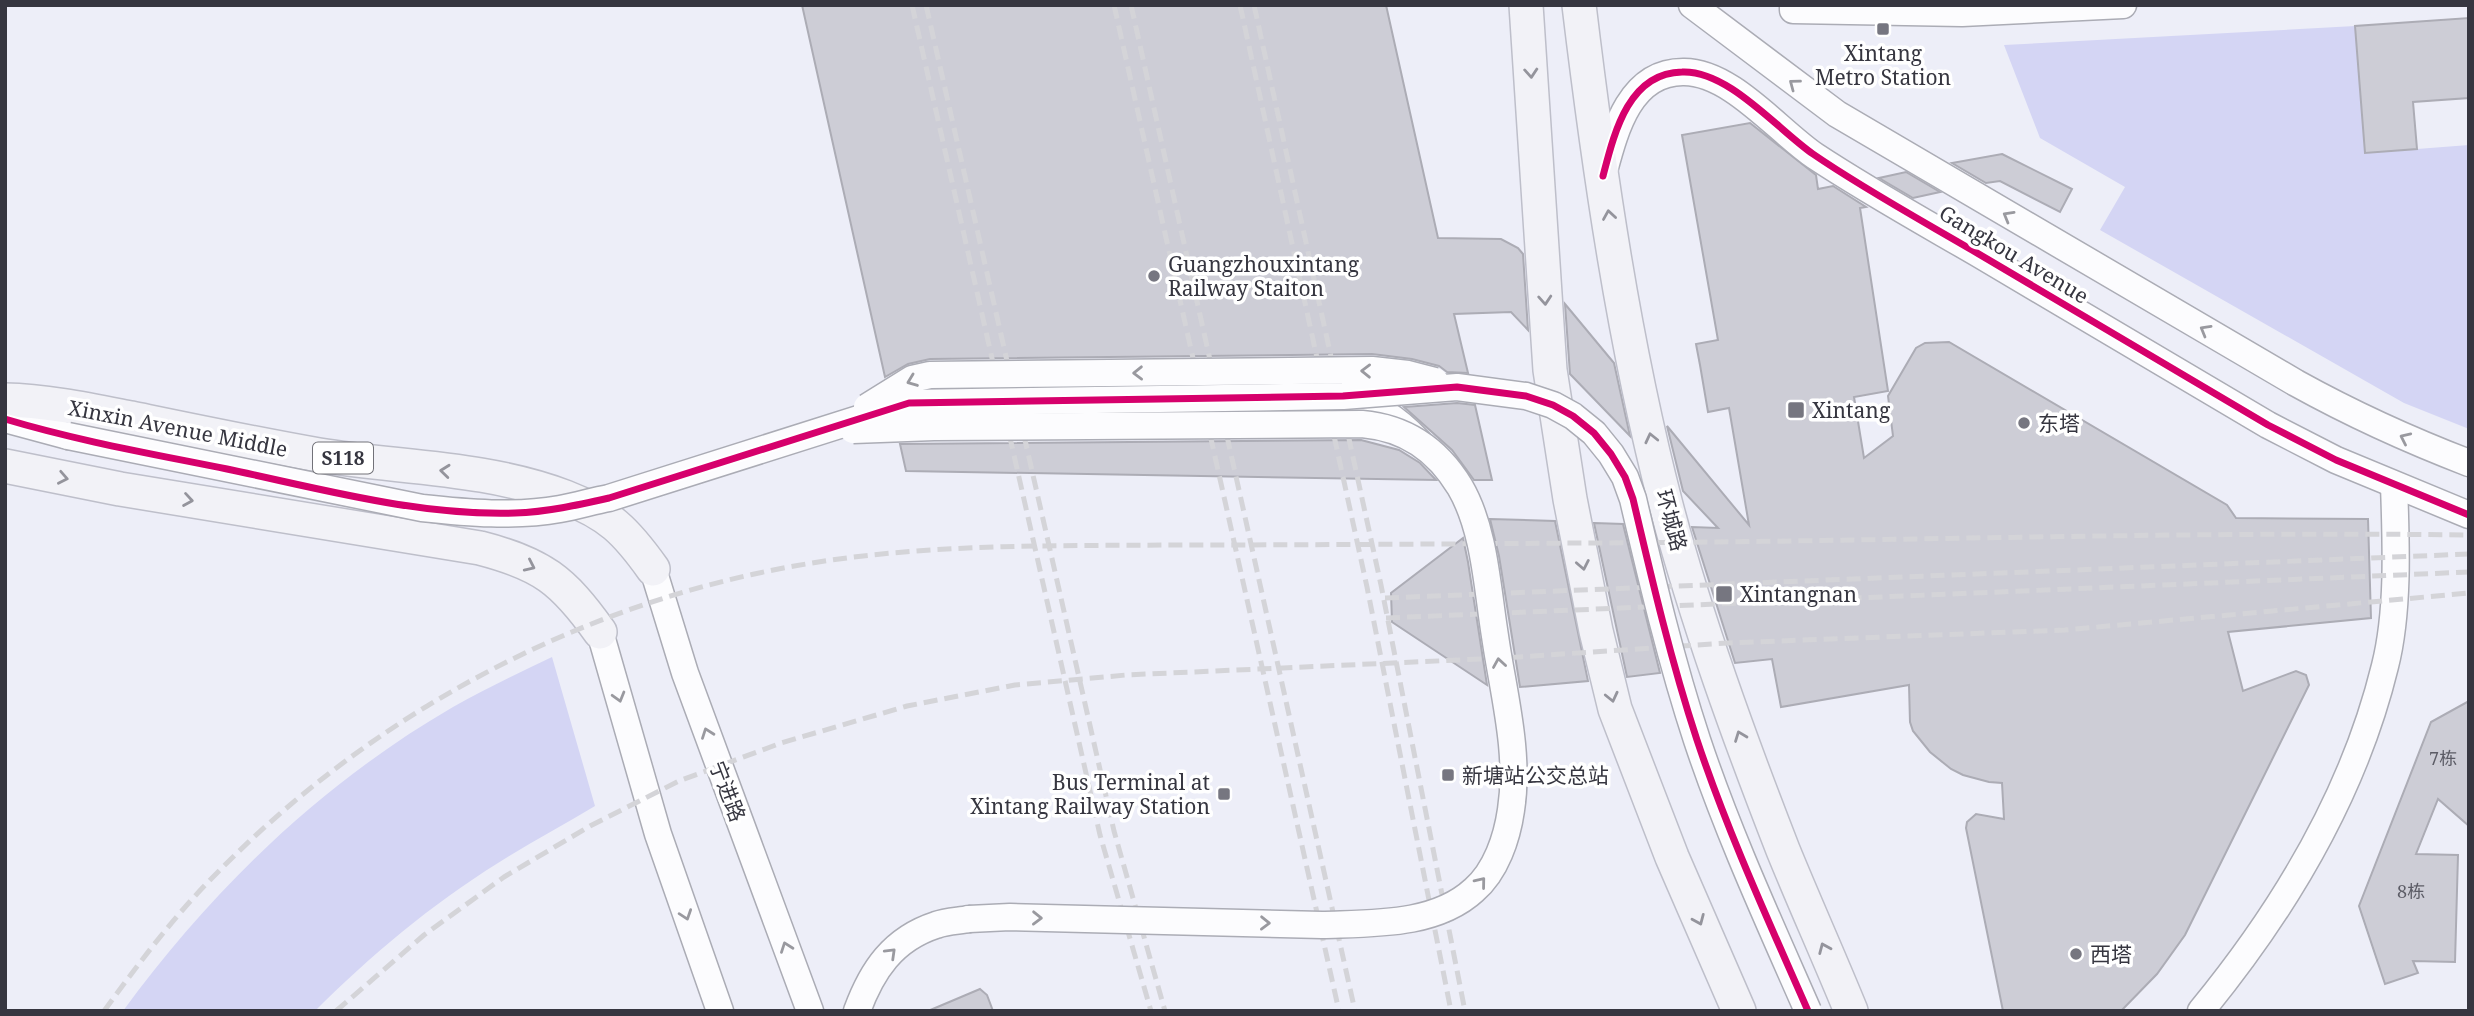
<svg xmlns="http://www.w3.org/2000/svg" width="2474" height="1016" viewBox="0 0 2474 1016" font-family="'Noto Serif','Noto Sans SC',serif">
<rect width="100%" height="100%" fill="#edeef8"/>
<!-- green -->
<g fill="#d4d5f4">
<path d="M2355,26l10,127 104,-8v284l-65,-26 -304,-173 25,-43 -85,-49 -36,-93z"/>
<path d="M552,657l43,149c-32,19 -65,37 -97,57 -66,41 -128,93 -183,148h-192c89,-122 199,-228 330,-304 32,-18 66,-34 99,-50z"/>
</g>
<!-- building -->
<g fill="#cdcdd6" stroke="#acacb5" stroke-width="2">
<path d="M802,5h584l52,233 63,1 17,9 5,6 5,76 -17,-18 -57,2 14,59 -21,-1 -8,-6 -27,-7 -40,-5 -442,5 -22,5 -23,13z"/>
<path d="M2469,18v80l-56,4 4,47 -52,4 -10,-127z"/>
<path d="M1750,123l66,52 2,14 15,-3 33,21 -6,1 28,183 -34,6 10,61 29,-22 -5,-40 28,-48 9,-5 24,-1 278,163 9,13 132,1 3,99 -143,14 15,59 53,-20 10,4 3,10 -124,250 -28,39 -36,37h-118l-37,-183 1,-6 9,-8 28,5 -2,-36 -13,-1 -26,-7 -12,-6 -21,-17 -17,-21 -3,-9 -1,-37 -128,22 -9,-48 -37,4 -43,-136 26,1 -35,-37 -16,-65 82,99 -20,-117 -21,4 -8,-47 -4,-21 22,-4 -36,-205z"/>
<path d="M2002,154l70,35 -12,23 -60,-31 -14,2 -34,-20z"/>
<path d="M1906,172l34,20 -27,6 -34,-20z"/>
<path d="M1565,304l49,59 16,73 -60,-62z"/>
<path d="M1457,403l18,2 17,75h-18l-22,-30 -48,-43z"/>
<path d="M1361,440l38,10 21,13 16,17 -530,-9 -6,-27z"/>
<path d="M1490,519l65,2 33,160 -68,6 -21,-131z"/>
<path d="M1594,523l29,1 37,149 -33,4z"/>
<path d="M1463,538l5,24 19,123 -95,-63 -1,-29z"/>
<path d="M2469,701v125l-31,-27 -22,55 42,1 -3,107 -42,-1 5,12 -33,11 -26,-78 72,-184z"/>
<path d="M980,989l7,6 6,16h-65z"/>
</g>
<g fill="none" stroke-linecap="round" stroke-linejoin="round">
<defs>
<g id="minor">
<path d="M1692,5l145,109 459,269c56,31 113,57 173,80"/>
<path d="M1793,5v5l169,3 161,-8"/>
<path d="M1604,171c11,-41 26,-99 79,-99 47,-1 94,58 132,84 53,35 109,66 164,98 96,57 192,114 289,171l68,35 133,55"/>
<path d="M1343,396c34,10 51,20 76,46"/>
<path d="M5,419l63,17"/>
<path d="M653,569l32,104 125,338"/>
<path d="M600,632l58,202 62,177"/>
<path d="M857,1011c15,-41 36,-72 79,-86 11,-4 23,-4 33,-6"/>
<path d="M2201,1011c83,-101 153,-218 184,-345 14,-55 11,-125 9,-181"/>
</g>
<g id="major">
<path d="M1526,5l24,365 20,129 26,132 19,78 57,148 67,154"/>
<path d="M1579,5c20,166 45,338 87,500 31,117 73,232 117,345 22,54 46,107 68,161"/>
<path d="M5,400c43,1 85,10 126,18 63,13 125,26 188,37 81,13 168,12 246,42 44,17 61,34 88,72"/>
<path d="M5,466l115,23 360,59c62,16 83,32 120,84"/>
</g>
</defs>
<!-- minor casing -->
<use href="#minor" stroke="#abacb5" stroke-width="29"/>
<!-- major casing -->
<use href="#major" stroke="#bebfca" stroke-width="36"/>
<!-- minor -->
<use href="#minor" stroke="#fcfcfe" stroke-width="26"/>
<!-- major -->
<use href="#major" stroke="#f2f2f7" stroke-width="33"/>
<!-- rail -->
<g stroke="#d4d4d8" stroke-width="5" stroke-dasharray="14 7" stroke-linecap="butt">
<path d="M912,5l188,830 51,176"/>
<path d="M926,5l188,826 51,180"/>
<path d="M1114,5l225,1006"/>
<path d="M1131,5l224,1006"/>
<path d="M1240,5l127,582 84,424"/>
<path d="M1254,5l127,580 84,426"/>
<path d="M1385,598l1084,-44"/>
<path d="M1386,618l1083,-46"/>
<path d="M104,1011c35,-48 70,-95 112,-137 159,-163 371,-275 596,-311 116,-19 236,-17 353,-18 139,0 279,-1 418,-2 295,-1 590,-12 886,-8"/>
<path d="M336,1011l88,-76 80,-58 86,-51 89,-45 102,-38 126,-37 108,-21 111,-10 377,-17 224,-15 338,-13 404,-37"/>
</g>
<defs>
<g id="minor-bridge">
<path d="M867,407l45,-28 18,-4 442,-5 36,4 27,7"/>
<path d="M853,430l81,-3 428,-3c44,4 75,25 98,63 25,43 27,100 35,149 8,56 25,116 16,174 -4,28 -15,61 -37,80 -39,36 -102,33 -152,35l-312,-8 -41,2"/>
<path d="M68,436l354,72c46,5 93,9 138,1 17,-3 33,-8 49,-11l300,-95 434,-7 114,-9 69,9 27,9 20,11 21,17 17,21 14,23 8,22c19,81 38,162 64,241 31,93 72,182 111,271"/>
</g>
</defs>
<!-- minor-bridge casing -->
<use href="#minor-bridge" stroke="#abacb5" stroke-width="29" stroke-linecap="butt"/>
<!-- minor-bridge -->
<use href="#minor-bridge" stroke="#fcfcfe" stroke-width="26"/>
<defs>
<g id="cycleway">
<path d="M1603,176c11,-42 25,-103 79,-104 46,-2 94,56 131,82 51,35 106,65 159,96 98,58 197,116 296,175l68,35 133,55"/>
<path d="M5,419c73,22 148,35 222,50 95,20 191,47 288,44 32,-1 63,-8 94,-15l300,-95 434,-7 114,-9 69,9 27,9 20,11 21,17 17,21 14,23 8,22c19,81 38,162 64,241 31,93 72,182 111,271"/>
</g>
</defs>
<!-- cycleway casing -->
<use href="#cycleway" stroke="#fff" stroke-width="11"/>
<!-- cycleway -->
<use href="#cycleway" stroke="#d6006c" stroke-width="7"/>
</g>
<!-- one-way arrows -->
<defs><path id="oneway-chevron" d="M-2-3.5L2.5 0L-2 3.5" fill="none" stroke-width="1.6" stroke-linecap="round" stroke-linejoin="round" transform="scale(1.75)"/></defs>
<g stroke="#94949c">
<use href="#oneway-chevron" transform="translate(1531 73) rotate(86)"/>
<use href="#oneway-chevron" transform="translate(1609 215) rotate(-99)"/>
<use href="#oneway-chevron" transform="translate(1545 300) rotate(86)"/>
<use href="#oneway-chevron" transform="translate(1651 438) rotate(-103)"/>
<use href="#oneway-chevron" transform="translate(445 471) rotate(-174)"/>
<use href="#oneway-chevron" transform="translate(63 478) rotate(11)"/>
<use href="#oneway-chevron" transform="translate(188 500) rotate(9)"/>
<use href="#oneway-chevron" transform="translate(1583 565) rotate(79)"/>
<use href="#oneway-chevron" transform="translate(530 566) rotate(25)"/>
<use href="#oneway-chevron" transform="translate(1612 697) rotate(77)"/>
<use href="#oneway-chevron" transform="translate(1740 736) rotate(-111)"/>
<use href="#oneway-chevron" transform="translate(1699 920) rotate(67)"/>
<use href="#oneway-chevron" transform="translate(1824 948) rotate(-113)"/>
</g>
<g stroke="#99999f">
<use href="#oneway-chevron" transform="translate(1794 84) rotate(-143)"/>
<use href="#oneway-chevron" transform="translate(2008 216) rotate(-150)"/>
<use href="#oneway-chevron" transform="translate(2205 330) rotate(-150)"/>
<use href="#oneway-chevron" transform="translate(1366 371) rotate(-179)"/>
<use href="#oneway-chevron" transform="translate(1138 373) rotate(179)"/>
<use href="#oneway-chevron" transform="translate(912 381) rotate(159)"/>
<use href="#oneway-chevron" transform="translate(2405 438) rotate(-155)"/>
<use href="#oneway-chevron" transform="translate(1499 663) rotate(-99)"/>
<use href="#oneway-chevron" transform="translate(619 697) rotate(74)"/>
<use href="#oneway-chevron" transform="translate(707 733) rotate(-110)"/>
<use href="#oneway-chevron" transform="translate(1481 882) rotate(-51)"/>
<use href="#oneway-chevron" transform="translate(686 915) rotate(71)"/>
<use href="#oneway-chevron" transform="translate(1037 918) rotate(1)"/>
<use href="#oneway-chevron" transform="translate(1265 923) rotate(1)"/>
<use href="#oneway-chevron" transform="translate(786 947) rotate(-110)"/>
<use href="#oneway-chevron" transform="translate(891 953) rotate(-44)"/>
</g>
<!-- markers -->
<g fill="#767680" stroke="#fff" stroke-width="2.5">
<rect x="1876" y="22" width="14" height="14" rx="3.5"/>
<circle cx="1154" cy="276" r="7"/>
<rect x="1787" y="401" width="18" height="18" rx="3.5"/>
<circle cx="2024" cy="423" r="7"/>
<rect x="1715" y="585" width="18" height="18" rx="3.5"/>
<rect x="1441" y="768" width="14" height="14" rx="3.5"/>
<rect x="1217" y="787" width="14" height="14" rx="3.5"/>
<circle cx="2076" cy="954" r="7"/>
</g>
<g text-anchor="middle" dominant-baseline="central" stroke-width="7" stroke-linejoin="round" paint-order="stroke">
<!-- number labels -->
<g font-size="18" fill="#5c5c66">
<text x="2443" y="758">7栋</text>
<text x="2411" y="891">8栋</text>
</g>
<!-- shield labels -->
<rect fill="#fff" stroke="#727279" stroke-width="2" x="313" y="442.5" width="60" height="31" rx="5"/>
<g font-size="19" font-weight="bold" fill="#363640">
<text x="343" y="458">S118</text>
</g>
<!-- poi labels -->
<g font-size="21" fill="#363640" stroke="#fff" text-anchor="start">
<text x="1883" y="53" text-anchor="middle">Xintang<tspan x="1883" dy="24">Metro Station</tspan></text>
<text x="1168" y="264">Guangzhouxintang<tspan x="1168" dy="24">Railway Staiton</tspan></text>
<text x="1812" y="410">Xintang</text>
<text x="2038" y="423">东塔</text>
<text x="1740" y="594">Xintangnan</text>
<text x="1462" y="775">新塘站公交总站</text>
<text x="1210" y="782" text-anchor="end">Bus Terminal at<tspan x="1210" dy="24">Xintang Railway Station</tspan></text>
<text x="2090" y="954">西塔</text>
</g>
<!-- street labels -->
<g font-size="21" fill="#363640" stroke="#fff">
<text transform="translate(2014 254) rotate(31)">Gangkou Avenue</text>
<text transform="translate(178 428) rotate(11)">Xinxin Avenue Middle</text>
<text transform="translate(1672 520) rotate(75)">环城路</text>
<text transform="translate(728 791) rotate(69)">宁进路</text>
</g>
</g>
<!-- border -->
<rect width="2474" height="1016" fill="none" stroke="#363640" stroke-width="14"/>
</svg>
